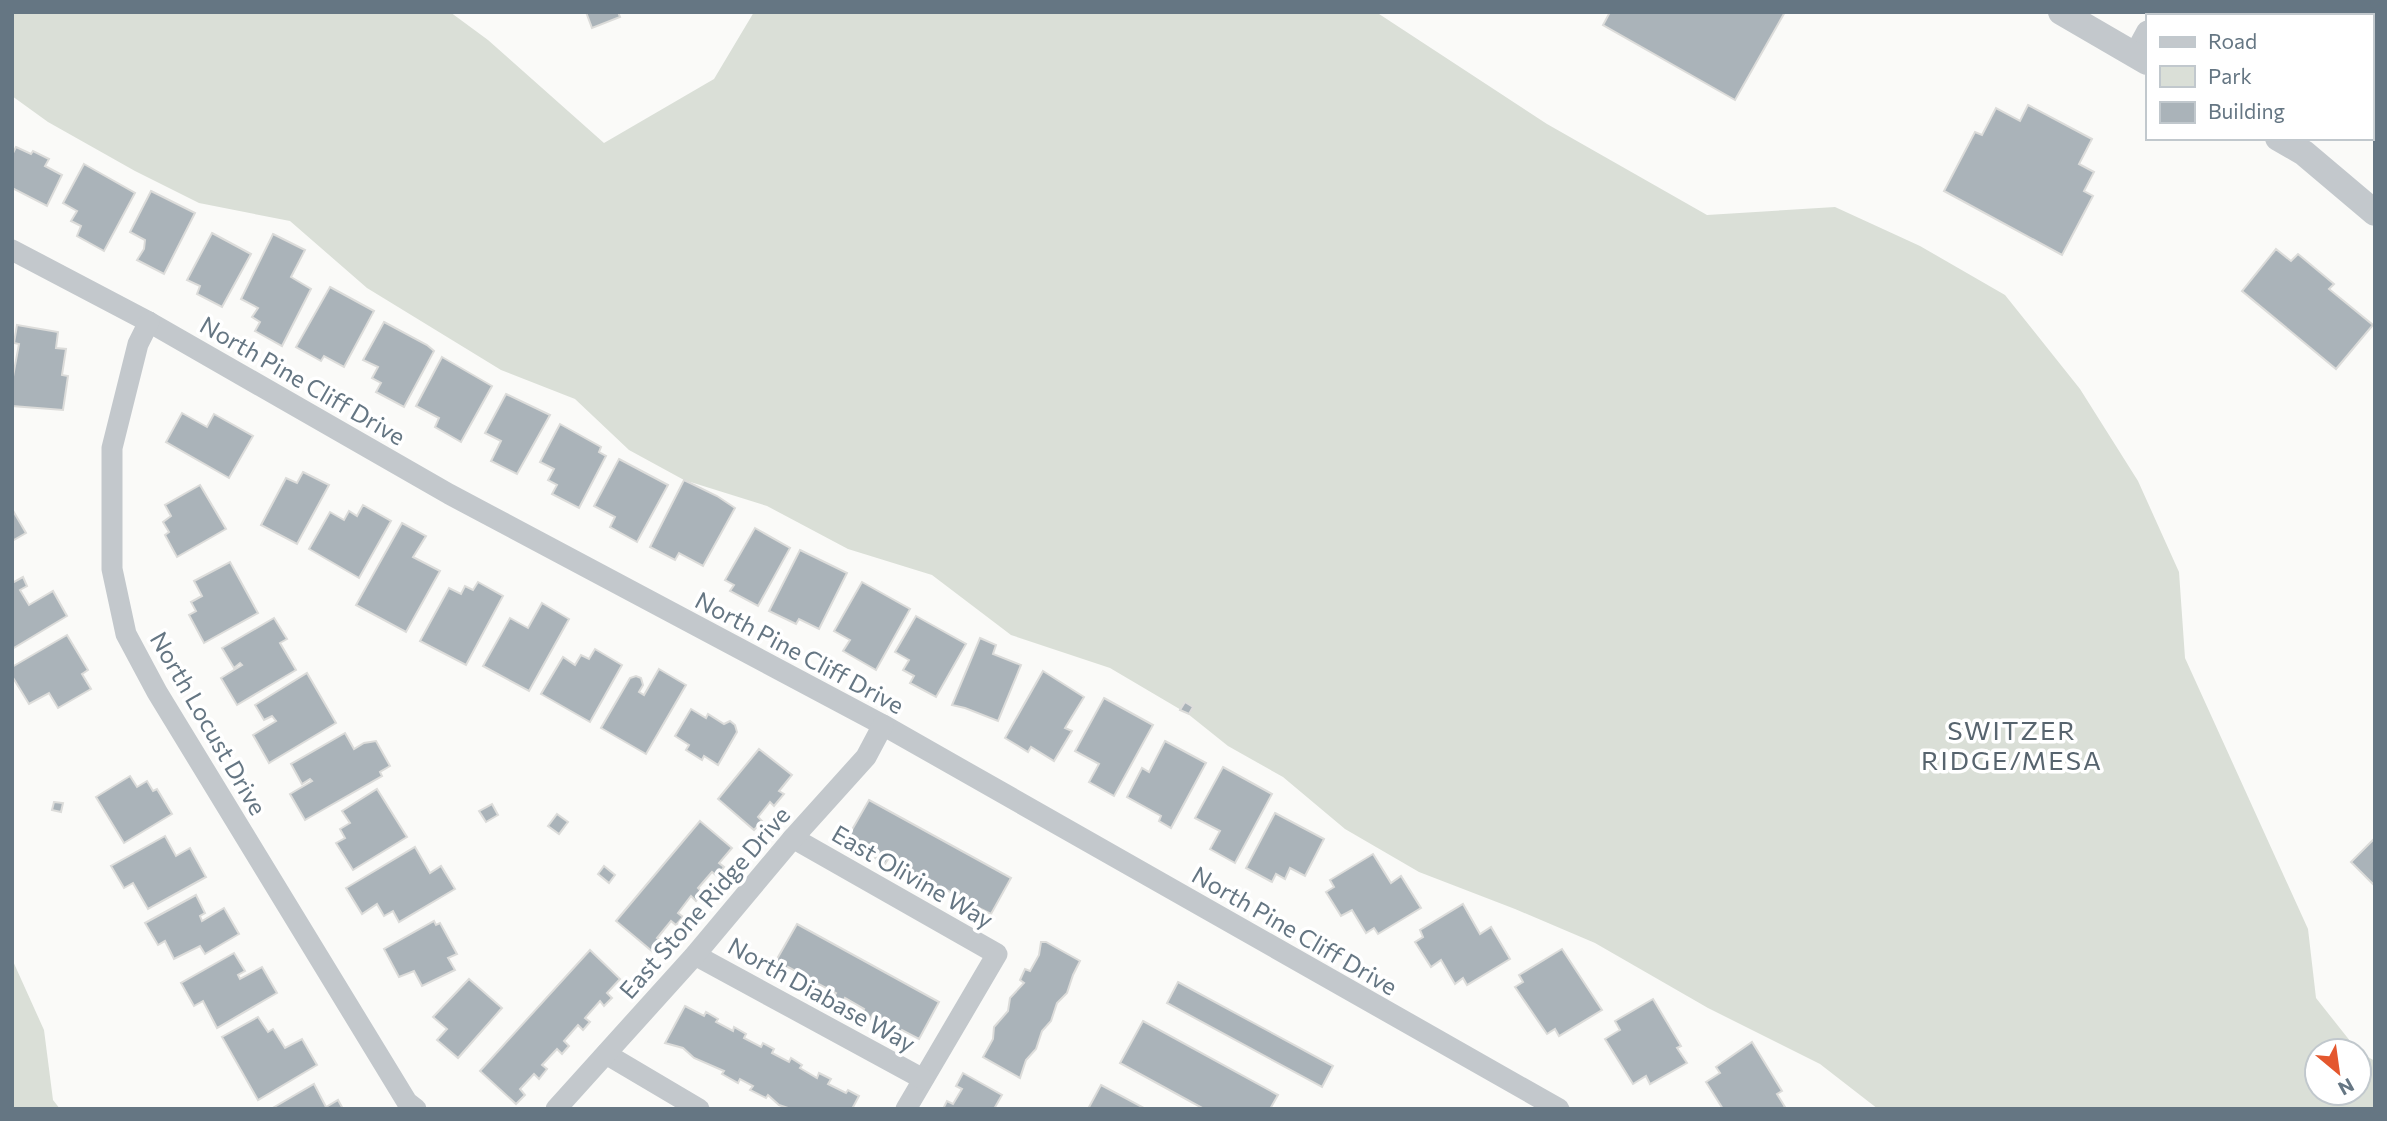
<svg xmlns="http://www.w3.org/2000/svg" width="2387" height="1121" viewBox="0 0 2387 1121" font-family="Commissioner,sans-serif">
<rect width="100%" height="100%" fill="#fafaf8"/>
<!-- green -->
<g fill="#dadfd7">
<path d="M12,12h438l38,28 116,103 110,-64 40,-67h622l171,112 160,91 128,-8 85,39 85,49 75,94 58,92 41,91 6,86 123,271 8,69 42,53h-41v42h42v-41l16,9v48h-497l-58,-45 -112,-56 -113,-65 -80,-34 -96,-37 -74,-43 -62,-52 -55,-31 -40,-32 -78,-46 -99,-33 -79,-60 -84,-26 -81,-43 -83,-26 -55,-30 -54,-51 -74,-29 -134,-82 -77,-67 -91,-18 -64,-32 -87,-49 -36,-26z"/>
<path d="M12,959l32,71 9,70 7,9h-48z"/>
</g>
<!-- building -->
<g fill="#aab3b9" stroke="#dcdcda" stroke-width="2">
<path d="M586,12h32l2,5 -28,11z"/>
<path d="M1610,12h175l-50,88 -132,-75z"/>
<path d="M2028,105l64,34 -13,25 15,8 -10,19 9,5 -31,59 -118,-64 31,-59 7,3 14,-27 24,13z"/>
<path d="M16,147l15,7 2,-3 16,8 -4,7 17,9 -15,31 -35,-18v-33z"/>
<path d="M84,164l51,29 -31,58 -27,-15 4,-10 -10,-5 6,-10 -14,-8z"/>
<path d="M151,191l44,22 -31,61 -27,-14 7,-11 1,-9 -15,-8z"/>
<path d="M212,233l39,21 -29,53 -25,-13 3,-8 -13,-6z"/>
<path d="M273,234l32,16 -14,27 20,12 -29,57 -27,-15 5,-9 -8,-5 6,-9 -17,-9z"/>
<path d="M2276,249l15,12 7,-7 36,30 -5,5 44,36 -37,44 -94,-78z"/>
<path d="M330,287l44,24 -30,56 -20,-11 -3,5 -25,-14z"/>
<path d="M384,322l43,23 7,6 -30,56 -28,-15 5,-9 -9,-5 6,-11 -15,-7z"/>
<path d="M17,325l41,7 -2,16 10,1 -4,26 6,1 -5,34 -51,-4v-24l7,-38 -5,-1z"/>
<path d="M442,357l50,29 -31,56 -26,-15 4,-9 -23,-12z"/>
<path d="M506,394l44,21 -33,59 -26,-13 10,-20 -16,-8z"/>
<path d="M182,413l25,14 7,-13 39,22 -24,42 -63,-36z"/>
<path d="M560,424l41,23 -2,5 7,4 -27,52 -27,-14 5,-9 -9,-5 6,-11 -14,-7z"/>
<path d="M619,459l49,26 -31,57 -27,-15 5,-10 -21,-11z"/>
<path d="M303,472l26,13 -32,59 -36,-19 25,-47 11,5z"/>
<path d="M684,480l33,16 18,12 -32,58 -24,-13 -4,7 -25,-13z"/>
<path d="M200,485l26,44 -49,28 -12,-22 4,-3 -6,-10 8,-6 -6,-11z"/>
<path d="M363,505l28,16 -32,57 -50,-29 21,-37 14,8 5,-9 8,5z"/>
<path d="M12,509l14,24 -14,8z"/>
<path d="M402,523l24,13 -13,21 27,14 -34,61 -50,-27z"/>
<path d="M755,528l35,20 -32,58 -28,-15 4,-6 -9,-5z"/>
<path d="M800,550l47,23 -28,56 -20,-10 -3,5 -27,-13z"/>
<path d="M230,562l28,51 -54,30 -15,-28 7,-4 -5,-9 11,-6 -8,-15z"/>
<path d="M23,577l4,9 -7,4 9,15 24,-14 14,25 -55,33v-66z"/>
<path d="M478,582l25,14 -37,69 -46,-24 29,-53 12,6 4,-8 8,4z"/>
<path d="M862,582l48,27 -34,61 -33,-19 7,-11 -16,-9z"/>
<path d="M542,603l27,16 -40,72 -46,-25 27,-48 18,10z"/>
<path d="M916,616l50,28 -30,53 -26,-14 4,-7 -11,-6 6,-10 -14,-8z"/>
<path d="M274,618l13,21 -7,4 16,27 -59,35 -16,-27 21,-13 -2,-2 -6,5 -12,-20z"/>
<path d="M67,635l21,35 -6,4 9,15 -33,19 -9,-15 -20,11 -17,-28v-9z"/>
<path d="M980,638l16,7 -3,9 28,11 -23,56 -33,-13 -13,-3z"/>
<path d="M595,649l27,16 -32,57 -49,-28 22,-37 12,8 6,-10 8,4z"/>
<path d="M659,669l27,16 -40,69 -45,-26 29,-50 6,-2 5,2 2,7 -4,7 5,3z"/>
<path d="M1043,671l41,26 -19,31 7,3 -18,30 -23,-14 -3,5 -23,-14z"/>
<path d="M307,673l29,50 -67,40 -16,-28 23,-14 -4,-5 -8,4 -9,-15z"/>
<path d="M1104,698l49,27 -39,71 -25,-14 10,-18 -24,-13z"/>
<path d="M1185,702l8,5 -4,7 -9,-4z"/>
<path d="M691,709l15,9 2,-4 16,10 6,-3 5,4 2,7 -19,33 -14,-9 -2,4 -16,-10 3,-5 -14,-9z"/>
<path d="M345,733l9,16 10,-6 12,-2 14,25 -10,6 2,4 -77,44 -15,-26 22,-13 -2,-2 -8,5 -11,-20z"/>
<path d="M1165,741l41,22 -35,65 -12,-7 2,-5 -34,-19 15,-29 7,4z"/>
<path d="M759,749l33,26 -13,16 5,3 -10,12 -4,-4 -12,15 4,4 -8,9 -36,-31z"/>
<path d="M1223,767l49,27 -37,69 -25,-14 10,-18 -25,-13z"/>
<path d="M130,776l7,11 10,-6 6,10 4,-2 15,25 -48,29 -28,-46z"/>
<path d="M377,789l30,48 -54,33 -17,-27 9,-5 -5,-9 10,-6 -8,-12z"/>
<path d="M869,800l142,78 -20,36 -18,-9 -3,5 -9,-5 3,-5 -19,-11 -4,6 -9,-5 4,-6 -19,-10 -4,6 -9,-5 3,-6 -18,-11 -4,6 -10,-6 3,-5 -18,-10 -4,6 -11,-7z"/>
<path d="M54,802l9,1 -2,9 -9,-2z"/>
<path d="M492,804l6,11 -12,7 -7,-11z"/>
<path d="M1275,813l49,26 -19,37 -15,-8 -5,11 -9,-5 -4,8 -26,-14z"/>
<path d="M557,814l11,8 -9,12 -11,-8z"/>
<path d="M700,821l32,27 -13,15 5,4 -7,9 -5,-4 -14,16 5,5 -7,8 -5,-5 -13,17 5,4 -7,8 -5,-4 -14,17 5,3 -9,11 -37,-31z"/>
<path d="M165,836l11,20 14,-8 16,29 -58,32 -15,-26 -9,5 -13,-22z"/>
<path d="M2375,838v48l-24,-24z"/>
<path d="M415,847l15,26 11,-7 14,23 -56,33 -6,-11 -9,5 -7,-12 -15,10 -16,-26z"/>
<path d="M1373,854l18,29 10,-7 20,32 -43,26 -4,-6 -8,5 -14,-23 -11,6 -15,-24 8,-5 -4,-7z"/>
<path d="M604,866l11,9 -6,8 -11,-9z"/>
<path d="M196,895l9,18 -5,3 2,5 22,-13 15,26 -34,20 -5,-8 -26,13 -9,-18 -7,4 -13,-22z"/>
<path d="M1463,904l17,30 11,-7 19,32 -43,26 -4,-7 -8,6 -14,-24 -10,7 -16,-25 8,-5 -3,-7z"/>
<path d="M434,921l2,4 4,-2 17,31 -9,4 7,12 -33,16 -8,-15 -15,6 -15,-28z"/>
<path d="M797,924l142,78 -20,37 -17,-9 -3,5 -9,-6 2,-5 -19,-10 -3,5 -9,-4 3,-6 -19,-11 -3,7 -10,-6 4,-6 -19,-10 -3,6 -11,-6 3,-6 -18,-10 -3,6 -12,-7z"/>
<path d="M1041,942h5l34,19 -7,14 -6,18 -10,10 -6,18 -9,10 -6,18 -10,11 -6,18 -37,-21 10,-18 1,-12 14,-16 2,-13 14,-15 -4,-3 5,-11 5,2 9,-16z"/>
<path d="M1562,949l40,61 -43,26 -4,-7 -8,5 -32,-47 8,-5 -4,-7z"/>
<path d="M590,950l30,29 -13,14 5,5 -8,8 -4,-5 -15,17 5,4 -7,8 -5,-5 -14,16 5,5 -7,8 -5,-5 -15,16 5,4 -8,10 -5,-5 -14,15 5,6 -9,9 -36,-33z"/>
<path d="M234,953l11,18 -7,4 2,4 22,-12 15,26 -60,35 -14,-27 -9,5 -13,-23z"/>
<path d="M469,979l33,29 -44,50 -21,-18 10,-11 -14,-12z"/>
<path d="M1178,982l155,84 -11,21 -155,-84z"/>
<path d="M1653,999l28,47 -4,2 10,15 -37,21 -4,-8 -13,8 -28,-45 15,-9 -5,-9z"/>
<path d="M685,1006l19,10 2,-4 12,7 -2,3 17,9 1,-4 12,7 -2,4 17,9 2,-4 11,6 -2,4 17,9 2,-4 11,7 -2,3 17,10 2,-5 12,6 -3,5 18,9 2,-3 11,6 -7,13h-61l-12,-4 -11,-10 -2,3 -16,-8 3,-4 -13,-7 -2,4 -16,-9 2,-3 -30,-13 -11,-10 -18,-5z"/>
<path d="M258,1017l10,15 5,-3 12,19 17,-9 15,26 -59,35 -36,-63z"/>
<path d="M1143,1021l135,74 -8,14h-66l-84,-46z"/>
<path d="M1752,1042l30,49 -5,3 8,13 -4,2h-58l-17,-27 14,-9 -4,-6z"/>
<path d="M963,1073l39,22 -8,14h-51l4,-8 6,3 9,-15 -6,-3z"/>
<path d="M314,1084l12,23 12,-7 5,9h-72z"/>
<path d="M1101,1085l43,23 -56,1z"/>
</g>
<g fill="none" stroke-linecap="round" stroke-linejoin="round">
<!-- minor -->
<g stroke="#c3c8cc" stroke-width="21">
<path d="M2156,16l2,-4"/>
<path d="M2134,55l13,-24"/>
<path d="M12,250l137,72 300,172 434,231 676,384"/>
<path d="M149,322l-11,22 -26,104v121l14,65 31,58 250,410 9,7"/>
<path d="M793,838l204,116 -91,155"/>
<path d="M695,955l228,124"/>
<path d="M606,1054l93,55"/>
<path d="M556,1109l139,-154 98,-117 73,-81 17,-32"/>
</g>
<!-- tertiary -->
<g stroke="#c3c8cc" stroke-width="26">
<path d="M2061,12l86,50"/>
<path d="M2278,138l26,15 71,60"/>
</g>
</g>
<g text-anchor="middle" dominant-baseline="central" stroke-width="7" stroke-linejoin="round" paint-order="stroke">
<!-- street labels -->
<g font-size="24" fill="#657683" stroke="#fff">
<text transform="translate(303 380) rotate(30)">North Pine Cliff Drive</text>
<text transform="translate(800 652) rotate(28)">North Pine Cliff Drive</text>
<text transform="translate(209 723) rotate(60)">North Locust Drive</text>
<text transform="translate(913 876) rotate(30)">East Olivine Way</text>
<text transform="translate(704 902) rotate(-49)">East Stone Ridge Drive</text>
<text transform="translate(1295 930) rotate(30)">North Pine Cliff Drive</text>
<text transform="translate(822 994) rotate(29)">North Diabase Way</text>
</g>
<!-- neighbourhood labels -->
<g font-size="26" letter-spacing="2" fill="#57646e" stroke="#fff">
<text x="2012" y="729">SWITZER<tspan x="2012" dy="30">RIDGE/MESA</tspan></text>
</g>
</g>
<!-- border -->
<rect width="2387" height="1121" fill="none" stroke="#657683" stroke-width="28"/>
<!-- legend -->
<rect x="2146" y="14" width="228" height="126" fill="#ffffff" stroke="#c1c8cd" stroke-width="2"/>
<rect x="2160" y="37" width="35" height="10" fill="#c3c8cc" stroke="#c1c8cd" stroke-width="2"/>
<text x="2208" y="49" font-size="21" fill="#657683">Road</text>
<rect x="2160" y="66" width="35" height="21" fill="#dadfd7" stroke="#c1c8cd" stroke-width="2"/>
<text x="2208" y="84" font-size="21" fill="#657683">Park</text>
<rect x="2160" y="102" width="35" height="21" fill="#aab3b9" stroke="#c1c8cd" stroke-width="2"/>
<text x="2208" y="119" font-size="21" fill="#657683">Building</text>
<!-- north arrow -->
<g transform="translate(2338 1072) rotate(151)"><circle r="33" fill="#ffffff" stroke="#c1c8cd" stroke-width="2"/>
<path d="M0-5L12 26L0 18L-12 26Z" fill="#e4572e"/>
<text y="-10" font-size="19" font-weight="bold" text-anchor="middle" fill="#657683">N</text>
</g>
</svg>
